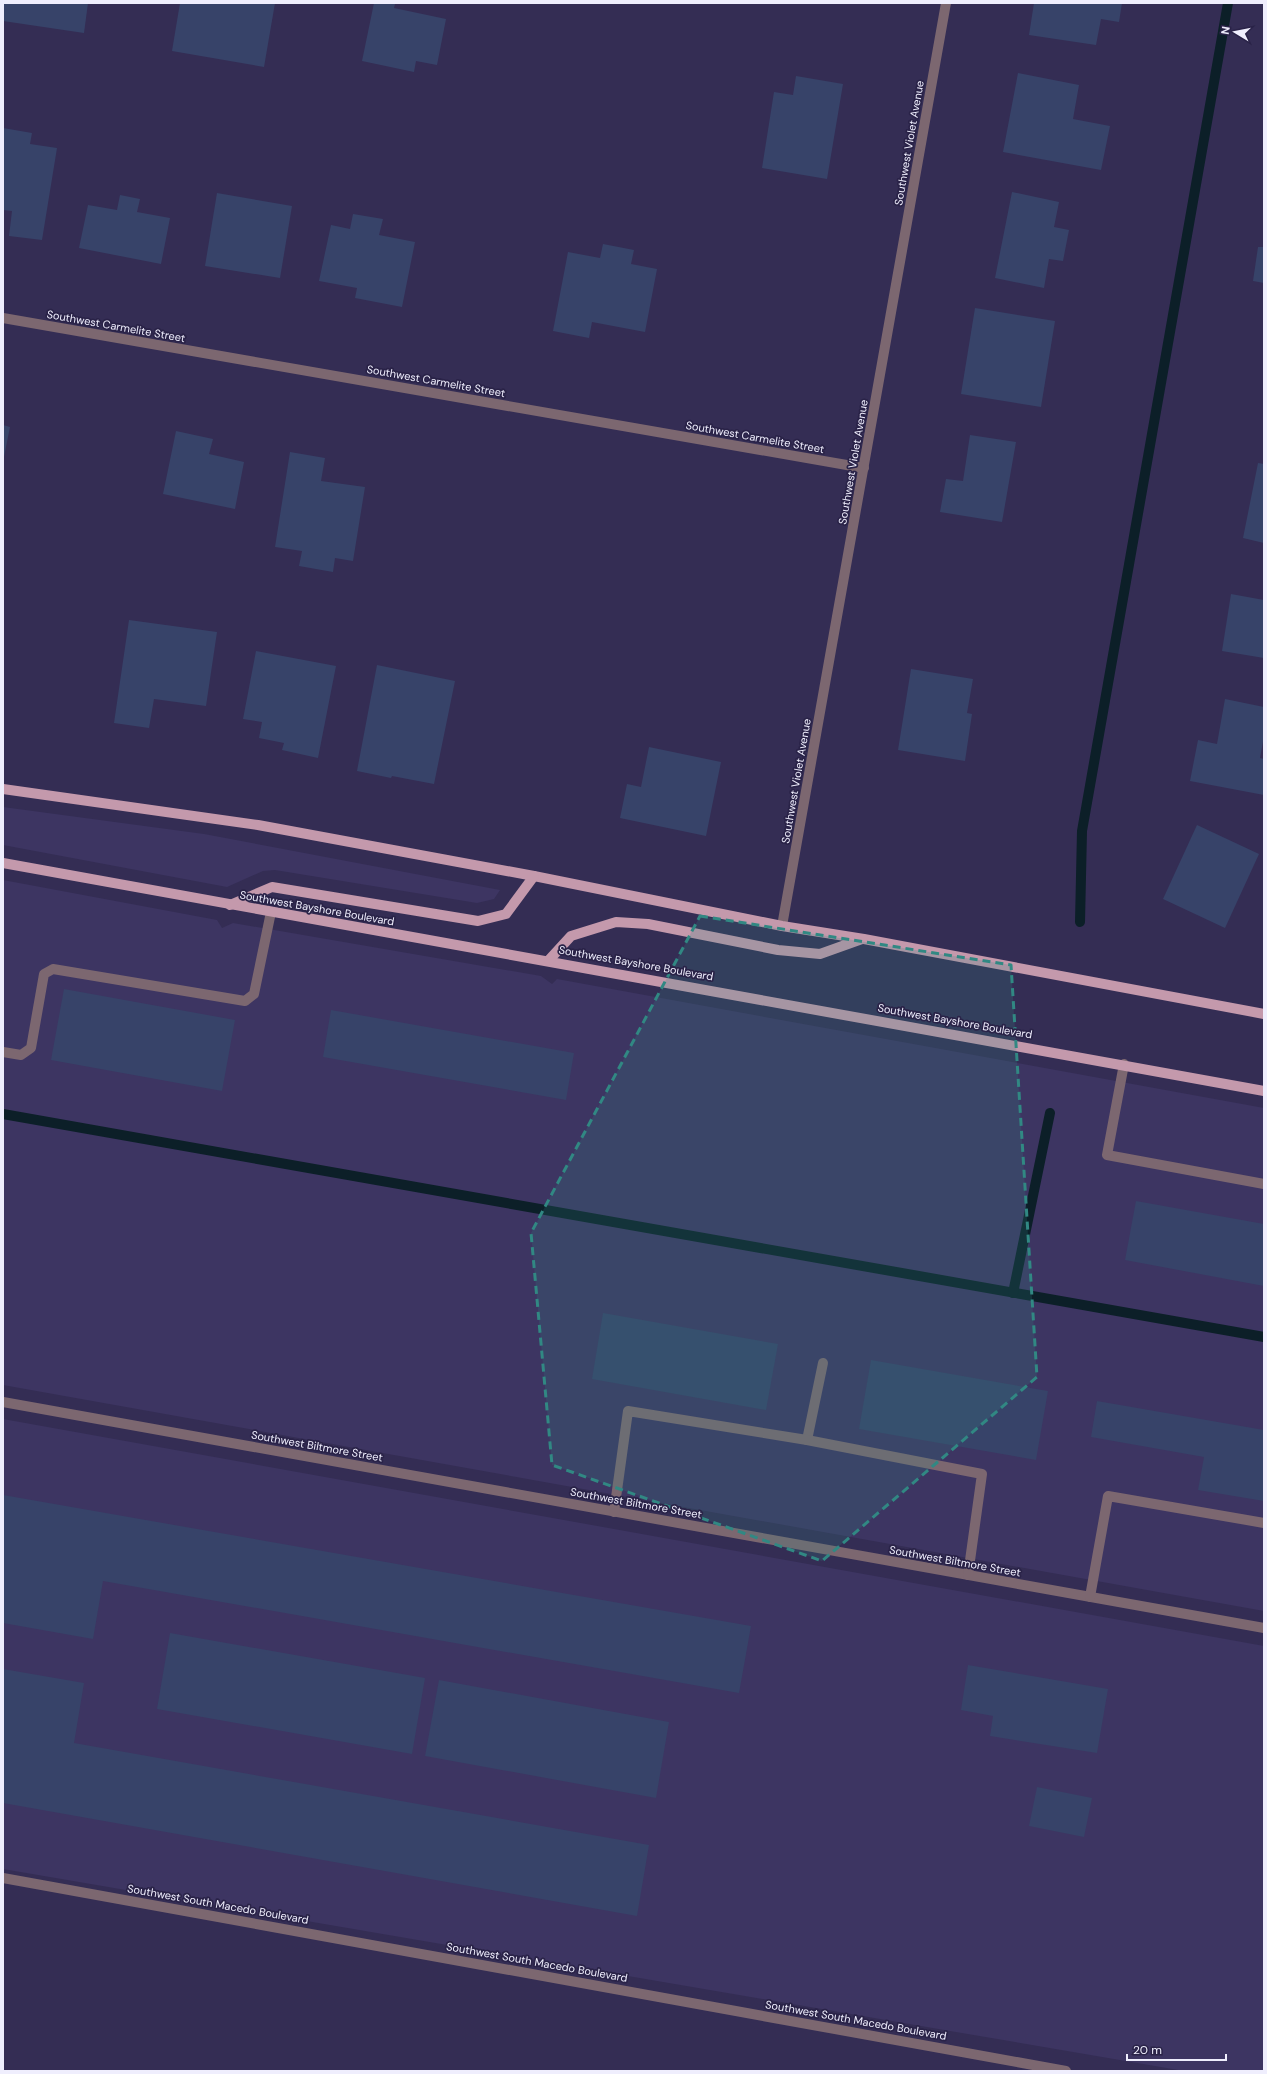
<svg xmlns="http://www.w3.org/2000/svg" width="1267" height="2074" viewBox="0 0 1267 2074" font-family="'DM Sans',sans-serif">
<rect width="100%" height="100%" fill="#342d54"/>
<!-- built -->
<g fill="#3d3562">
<path d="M3,807l201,27 296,56 -6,9 -17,4 -202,-33 -12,1 -36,16 -224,-42z"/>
<path d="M3,880l214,40 5,8 11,-5 308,53 11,8 5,-5 707,129v503l-1261,-226z"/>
<path d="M3,1419l1261,227v425h-80l-1181,-202z"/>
</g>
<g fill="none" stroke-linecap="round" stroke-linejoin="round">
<!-- stream -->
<g stroke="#0c1f28" stroke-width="10">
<path d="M1080,922l2,-91 146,-828"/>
<path d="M3,1114l1261,223"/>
<path d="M1013,1293l37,-180"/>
</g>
</g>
<!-- building -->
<g fill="#374369">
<path d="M3,3h85l-4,30 -81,-12z"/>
<path d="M180,3h95l-11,64 -92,-16z"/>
<path d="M374,3l21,1 -1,4 52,11 -9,46 -21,-4 -2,11 -52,-11z"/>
<path d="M1034,3h88l-3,19 -18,-3 -5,26 -67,-10z"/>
<path d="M1018,73l61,12 -6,34 37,7 -9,44 -98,-18z"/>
<path d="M796,76l47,8 -16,95 -65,-11 12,-76 19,3z"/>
<path d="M3,128l29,5 -2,11 27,4 -15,92 -33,-4 3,-25 -9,-1z"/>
<path d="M1012,192l47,10 -5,25 15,3 -6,31 -14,-2 -5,29 -49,-10z"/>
<path d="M217,193l75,13 -12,72 -75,-12z"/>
<path d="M120,195l20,4 -3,13 33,6 -9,46 -82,-16 9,-43 29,5z"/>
<path d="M353,214l30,5 -4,16 36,7 -13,65 -47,-9 2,-10 -38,-7 12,-56 19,4z"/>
<path d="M603,244l31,6 -3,14 26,5 -12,63 -53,-10 -3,16 -36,-7 15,-79 32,6z"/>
<path d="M1258,247h6v36l-11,-2z"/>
<path d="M975,308l80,13 -14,86 -80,-13z"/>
<path d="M3,425l7,2 -6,30h-1z"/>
<path d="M176,431l37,8 -4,15 35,8 -9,47 -72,-15z"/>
<path d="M970,435l46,7 -14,80 -62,-10 6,-33 17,2z"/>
<path d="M290,452l35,6 -4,23 44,6 -12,74 -18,-3 -2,14 -34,-6 3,-15 -27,-4z"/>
<path d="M1258,463l6,1v79l-21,-5z"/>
<path d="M1231,594l33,6v58l-42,-7z"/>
<path d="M129,620l88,12 -11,74 -52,-7 -5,29 -35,-5z"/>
<path d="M256,651l80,15 -18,92 -36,-8 2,-7 -25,-5 3,-16 -19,-3z"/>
<path d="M377,665l78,16 -21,103 -42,-8 -1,2 -34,-7z"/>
<path d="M911,669l62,10 -6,34 5,1 -7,47 -67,-11z"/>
<path d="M1225,699l39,8v29l-4,22 4,1v36l-74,-14 8,-41 19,4z"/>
<path d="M649,747l72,15 -15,74 -86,-18 7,-34 14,3z"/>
<path d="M1197,825l62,29 -34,74 -62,-29z"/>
<path d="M64,989l171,31 -13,71 -171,-31z"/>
<path d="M331,1010l243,43 -8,47 -243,-43z"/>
<path d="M1136,1201l128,23v62l-139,-26z"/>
<path d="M603,1313l175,31 -12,66 -174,-31z"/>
<path d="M871,1360l177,31 -12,69 -177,-31z"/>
<path d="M1097,1401l167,29v71l-66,-11 6,-33 -113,-20z"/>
<path d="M3,1495l748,131 -12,67 -636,-112 -10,58 -90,-16z"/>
<path d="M170,1633l255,45 -13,76 -255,-45z"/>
<path d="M968,1665l140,24 -11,64 -107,-17 3,-20 -32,-6z"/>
<path d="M3,1669l81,14 -10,60 575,102 -12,71 -634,-113z"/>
<path d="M439,1680l230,42 -13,76 -231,-42z"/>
<path d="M1037,1787l55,11 -8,39 -55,-11z"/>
</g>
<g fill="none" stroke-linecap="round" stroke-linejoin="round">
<!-- minor -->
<g stroke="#7c6770" stroke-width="10">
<path d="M3,318l861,150"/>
<path d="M782,926l164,-923"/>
<path d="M3,1052l18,3 10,-7 13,-74 9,-5 192,32 9,-7 17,-82"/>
<path d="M1124,1064l-17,91 157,29"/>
<path d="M3,1402l1261,226"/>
<path d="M807,1440l16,-77"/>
<path d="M614,1512l14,-101 179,29 175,34 -14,101"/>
<path d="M1090,1597l18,-101 156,27"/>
<path d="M3,1878l1063,193"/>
</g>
<!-- major -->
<g stroke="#c499ac" stroke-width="10">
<path d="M3,789l255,36 276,51 248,50 82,13 400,75"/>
<path d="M3,863c420,77 841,149 1261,228"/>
<path d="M230,905l42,-18 206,34 28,-7 28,-38"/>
<path d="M549,960l22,-24 45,-14 32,2 130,26 42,4 42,-15"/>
</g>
</g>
<!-- marked area -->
<path fill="#318883" fill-opacity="0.2" stroke="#318883" stroke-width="3" stroke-dasharray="8 5" stroke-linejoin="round" d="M700,916l311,49 26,412 -215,184 -270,-96 -21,-232z"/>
<g text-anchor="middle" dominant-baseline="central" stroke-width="3.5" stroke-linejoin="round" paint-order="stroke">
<!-- street labels -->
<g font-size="11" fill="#efeefd" stroke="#2a2348">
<text transform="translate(909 143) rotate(-80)">Southwest Violet Avenue</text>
<text transform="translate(116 326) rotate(10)">Southwest Carmelite Street</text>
<text transform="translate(436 381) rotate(10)">Southwest Carmelite Street</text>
<text transform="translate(755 437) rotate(10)">Southwest Carmelite Street</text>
<text transform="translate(853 462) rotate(-80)">Southwest Violet Avenue</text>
<text transform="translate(796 781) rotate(-80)">Southwest Violet Avenue</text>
<text transform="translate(317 908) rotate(10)">Southwest Bayshore Boulevard</text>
<text transform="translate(636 963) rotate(10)">Southwest Bayshore Boulevard</text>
<text transform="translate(955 1021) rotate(10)">Southwest Bayshore Boulevard</text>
<text transform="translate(317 1446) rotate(10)">Southwest Biltmore Street</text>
<text transform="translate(636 1503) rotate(10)">Southwest Biltmore Street</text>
<text transform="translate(955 1561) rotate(10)">Southwest Biltmore Street</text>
<text transform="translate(218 1904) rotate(10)">Southwest South Macedo Boulevard</text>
<text transform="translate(537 1962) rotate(10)">Southwest South Macedo Boulevard</text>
<text transform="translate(856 2020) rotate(10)">Southwest South Macedo Boulevard</text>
</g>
</g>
<!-- border -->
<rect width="1267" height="2074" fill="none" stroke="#efeefd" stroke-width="8"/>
<!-- north arrow -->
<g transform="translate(1235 32) rotate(280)" stroke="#2a2348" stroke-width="3" paint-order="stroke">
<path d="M0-3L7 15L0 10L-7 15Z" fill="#efeefd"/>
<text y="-6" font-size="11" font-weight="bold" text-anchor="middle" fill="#efeefd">N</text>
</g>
<!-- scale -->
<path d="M1127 2054v6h99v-6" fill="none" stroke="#efeefd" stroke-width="2"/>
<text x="1133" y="2054" font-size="12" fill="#efeefd" stroke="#2a2348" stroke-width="3" paint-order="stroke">20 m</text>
</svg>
